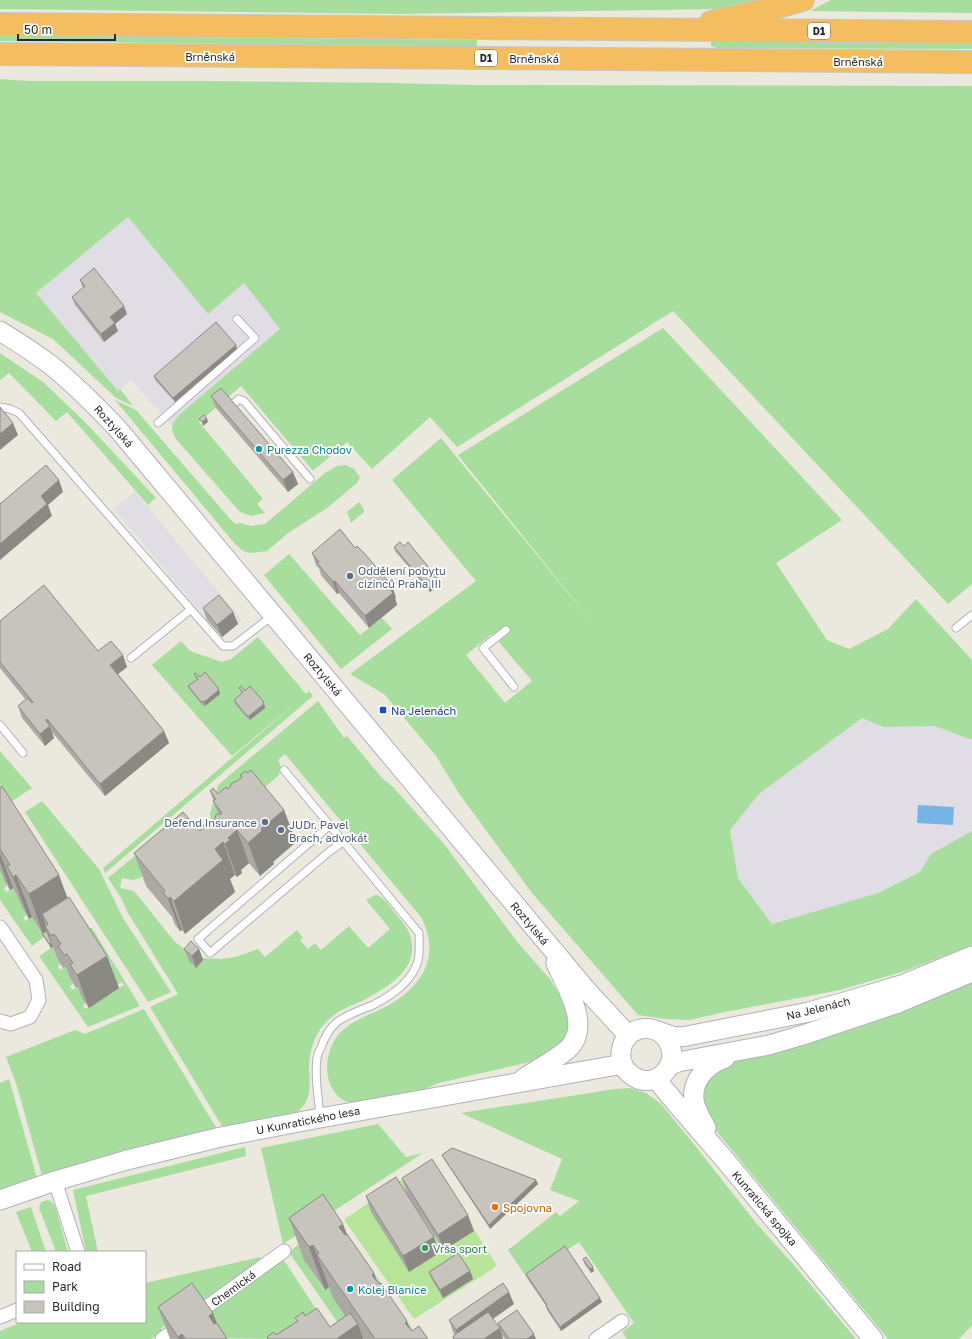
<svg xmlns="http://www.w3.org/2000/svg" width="972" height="1339" viewBox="0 0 972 1339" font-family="'Golos Text',sans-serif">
<rect width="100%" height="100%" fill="#ebe8dd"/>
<!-- industrial -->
<g fill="#e1dde4">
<path d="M128,217l80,97 36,-31 37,47 -102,85 -7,11 -41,-46 -13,11 -82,-98z"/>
<path d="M135,492l107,128 -20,17 -108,-128z"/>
<path d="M862,718l22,9 51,-1 37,14v91l-41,23 -11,18 -42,21 -106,31 -34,-46 -8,-48 29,-36z"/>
</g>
<!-- green -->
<g fill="#a7de9d" fill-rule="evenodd">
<path d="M0,0h778l-12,4 -48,5 -318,5 -400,-5z"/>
<path d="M831,0h141v13l-162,-2z"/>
<path d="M0,35l477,5v7l-477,-6z"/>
<path d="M711,41l261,1v7l-255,-1 -6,-2z"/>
<path d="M0,79l29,2h173l191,2 81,2 498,1v498l-24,20 -275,-293 -216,136 -27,-30 -58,52 -25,-27 -34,29 -72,-85 -42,36 64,77 -6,5 8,9 -14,3 -11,-4 -64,-73c-7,-12 -4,-14 3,-24l101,-86 -36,-46 -36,31 -80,-97 -92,76 82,98 2,-2 13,17 -17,-8 -63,-59 -53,-27z"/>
<path d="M663,328l179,192 -66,43 51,77 22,9 39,-20 28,-30 56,61v80l-37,-14 -51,1 -22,-9 -103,76 -29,36 8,48 34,46 106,-31 42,-21 11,-18 41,-23v114l-67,26 -65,19 -120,23 -30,7 -25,-1 -27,-4 -106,-122 -74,-101 -22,-36 -52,-62 -34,-20 126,-93 -84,-101 49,-42 158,193 -141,-176zM492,634l40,47 -27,22 -39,-48z"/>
<path d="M0,353l43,29 42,40 71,76 -8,7 -81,-93 -11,9 -47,-48 -9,7z"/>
<path d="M115,400l21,10 95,110 5,4 4,-1 11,3 14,-2 60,-51 12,-7 9,-1 8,4 6,8 -3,6 -30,25 -39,25 -21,18 -16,2 -8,-2 -8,-7z"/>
<path d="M359,502l5,8v2l-13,11 -4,-11z"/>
<path d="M289,554l71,81 22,-17 10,11 -51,40 -77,-94z"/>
<path d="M258,637l48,57 3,-3 4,5 -208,177 -2,-5 192,-164 -63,52 -80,-91 29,-24 9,10 32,11 9,-3zM244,696l21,11 -15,13 -2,-1 -13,-15z"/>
<path d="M318,701l26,37 3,-2 35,42 11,9 51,57 74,99 32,36 14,24 4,15v11l-5,12 -5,6 -20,13 -99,23 -27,11 -55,10c-6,-1 -12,-2 -17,-6 -20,-17 -15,-52 3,-68 13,-12 31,-16 46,-25 34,-20 52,-49 32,-88l-136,-163 -7,6c4,6 3,10 0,16l-56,48 -10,2 -2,-12 8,-29z"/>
<path d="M0,751l32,37 -32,21z"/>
<path d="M42,801l57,68 24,49 48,74 -23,10 -123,-190z"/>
<path d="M159,836l9,18 -28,24 -7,2 -11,-2 -2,10 14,3 41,51 11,8 15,8 21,1 13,-2 23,-8 7,8 32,-27 6,8 -3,2 8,9 7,-6 6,7 28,-24 19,22 22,-19 -24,-29 9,-5c10,1 17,15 23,22 10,11 15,20 14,35 -2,23 -30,38 -48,48 -10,5 -21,8 -30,15 -4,3 -9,8 -13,13 -8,11 -12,27 -12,40 1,21 3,35 -17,48l-69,12 -73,-121 28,-13 -50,-81 -7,-15 -13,-20z"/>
<path d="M0,868l4,12 3,6 -3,2 2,4 7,-4 12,20 -2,1 3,6 -3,3 2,3 7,-4 12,20 -12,9 -32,-46z"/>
<path d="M82,928h10l48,78 -52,21 -49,-71 14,-9 4,11 4,6 -3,2 2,4 6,-3 4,11 3,6 -3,2 2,4 7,-4 6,10 1,7 -3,2 2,4 34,-21 5,-3 -2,-3 -6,3 -10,-17 6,-3 -3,-3 -5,3z"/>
<path d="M972,982v343l-13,14h-71l-176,-213 -11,-18 3,-26 24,-20 72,-17 60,-18 90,-35z"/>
<path d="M144,1009l73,120 -175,47 -25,-90 -11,-29 69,-27 10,4z"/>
<path d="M9,1079l28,99 -37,12v-107z"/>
<path d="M630,1088l16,5 15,11 28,34 67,85 38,42 62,74h-229l-5,-7 12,-9 -55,-81 -52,36 -19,-28 48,-38 4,4 19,-15 -29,-11 12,-31 -101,-46 154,-24z"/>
<path d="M378,1124l28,33 17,-4 -140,91 -22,-96z"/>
<path d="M245,1147l1,9 -160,40 12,56h-12l-13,-62z"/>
<path d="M48,1200l4,2 3,4 13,46h-12l-17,-44 2,-6z"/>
<path d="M31,1207l15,45h-14l-16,-40z"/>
<path d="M337,1219l82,120 -114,-78 19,29 5,-3 6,9 -2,2 26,38 -10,3 -58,-84v-4l4,-4z"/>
<path d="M260,1257l3,3 -77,56 -3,-3 -22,15 2,3 -12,8h-151v-8l22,-9h123v-39z"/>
<path d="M282,1260l3,2 39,59 -29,18 -124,-1z"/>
</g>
<!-- pitch -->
<path fill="#b6e59a" d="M430,1160l66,104 -1,3 -4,3 -77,49 -69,-98v-2z"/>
<!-- water -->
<path fill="#77b3e6" d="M918,805l36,2 -1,18 -36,-2z"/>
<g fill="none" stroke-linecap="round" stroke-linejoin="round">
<defs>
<g id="lane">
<path d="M231,406l8,-7 5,2 66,78"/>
<path d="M0,407l10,2 9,4 204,233h10l39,-30"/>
<path d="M158,423l97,-85 -18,-19"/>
<path d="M956,628l16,-13"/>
<path d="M506,630l-23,18 31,39"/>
<path d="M131,658l59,-48"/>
<path d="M0,725l23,28"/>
<path d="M284,770l135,163c0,9 1,19 -1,28 -6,20 -27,35 -45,44 -12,5 -25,9 -36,17 -8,7 -13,16 -16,26 -2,3 -4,7 -4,11 -3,18 2,41 3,58"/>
<path d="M330,825l-132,114 12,14 120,-102 13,-9"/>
</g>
<g id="street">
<path d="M0,927l36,53 3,20 -9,17 -19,7 -11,-3"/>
<path d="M55,1181l23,71"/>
<path d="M0,1317l17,-7"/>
<path d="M162,1339l122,-88"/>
<path d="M596,1339l26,-18"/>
</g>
<g id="secondary">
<path d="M0,331c18,11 35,22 52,35 23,19 44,40 65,62l472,565 39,42"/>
<path d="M658,1031c34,24 -2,67 -29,42 -5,-4 -8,-10 -8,-16 -1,-9 3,-18 10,-24 14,-10 27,-1 41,3 5,1 10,1 15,0l122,-24 46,-13 49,-15 68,-28"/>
<path d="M669,1066l9,-4 91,-17 34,-10 95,-32 74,-31"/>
<path d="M524,1078c14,-9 31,-18 44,-29 24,-23 -2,-62 -12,-86"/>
<path d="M657,1078l3,6 15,18 50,58 148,179"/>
<path d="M706,1128c-4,-7 -8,-15 -11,-23 -6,-22 10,-40 30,-47"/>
<path d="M0,1200l55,-19 72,-21 94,-23 99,-19 303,-54"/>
</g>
<g id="highway">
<path d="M711,22l60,-13 32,-9"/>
<path d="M0,24l972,8"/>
<path d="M0,54l972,8"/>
</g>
</defs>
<!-- lane casing -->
<use href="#lane" stroke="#b1b0bd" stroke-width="9"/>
<!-- street casing -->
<use href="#street" stroke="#b1b0bd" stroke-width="15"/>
<!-- secondary casing -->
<use href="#secondary" stroke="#b1b0bd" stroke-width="21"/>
<!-- highway casing -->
<use href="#highway" stroke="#c8c8c8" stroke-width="24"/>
<!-- lane -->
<use href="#lane" stroke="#fff" stroke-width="7"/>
<!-- street -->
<use href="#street" stroke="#fff" stroke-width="13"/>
<!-- secondary -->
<use href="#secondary" stroke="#fff" stroke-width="19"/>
<!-- highway -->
<use href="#highway" stroke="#f3bd60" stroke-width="22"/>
</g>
<!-- wall -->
<g fill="#aba9a3">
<path d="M80,280l47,34 -12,10 3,7 -14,11 -29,-37 -3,-8 11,-9z"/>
<path d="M237,349l-62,53 -20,-22 -1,-4z"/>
<path d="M211,396l87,88 -10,8 -72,-84z"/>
<path d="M404,546l35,34 2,4 -11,8 -35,-41 -1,-4z"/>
<path d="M355,548l37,38 4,12h-1l2,7 -28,23 -30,-35 -2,1 -16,-19 -2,-7 -3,-3 -4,-12z"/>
<path d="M203,608l30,4 5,12 -16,13 -15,-17z"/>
<path d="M0,621l98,30 29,16 -9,7 46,57 5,12 -64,53 -53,-64 2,6 -9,8 -23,-28 -4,-12 8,-6 -26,-32z"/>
<path d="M194,674l6,3 20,15v2l-15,12 -1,-1 -1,1 -13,-16 -2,-4 9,-6z"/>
<path d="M239,688l6,3 18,10 2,4v3l-15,12 -2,-1 -13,-15 -1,-4 8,-7z"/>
<path d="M240,775l44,35 12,32 -23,20 1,2 -14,12 -11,-13 -8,7 1,3 -5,4 -2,-2 -5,4 5,13 -50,42 -3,-4 -2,1 -5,-6 -3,-8 -26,-31 -12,-33 66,-22 1,-1 -1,-2 6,-1 10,-9 -1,-2 3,-2 -8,-23 8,3 10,-5 3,-2 -1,-2 6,-3 5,-4z"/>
<path d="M0,788l67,110 40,58 12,32 -30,20 -7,-10 -4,-11 -2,1 -6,-10 -4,-11 -3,1 -6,-10 -4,-11 -2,1 -19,-31 -3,2 -6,-10 -6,-14 -4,-7 -3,2 -6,-10 -4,-10z"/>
<path d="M184,949h15l4,11 -7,8 -7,-7z"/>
<path d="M442,1155l94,25 2,4 -48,45 -46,-70z"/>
<path d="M402,1178l72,53 -30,19 -37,-56z"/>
<path d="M366,1196l73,57 -30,19 -38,-60z"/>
<path d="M289,1218l58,16 30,48 35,49 16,8h-161v-2l9,-2 21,-14 -2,-3 10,-2 25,11 15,-11 -12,-18 -4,-11 -4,3 -21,-30z"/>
<path d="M583,1259l11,12 -3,2 -7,-10z"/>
<path d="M470,1271l3,8 -30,19 -11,-18 -3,-8z"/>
<path d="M526,1274l76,28 -41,29 -14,-21 -1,-4 -19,-28z"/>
<path d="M514,1304l-21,15 10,20h-50v-3l2,-1 -2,-3 -4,-12z"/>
<path d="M158,1307l55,6 4,10 10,16h-57z"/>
<path d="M498,1323l38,16h-31l-3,-4z"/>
</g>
<!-- shaded-wall -->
<g fill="#8b8984">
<path d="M124,306l3,8 -12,10 3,7 -14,11 -3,-8 9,-17z"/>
<path d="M236,345l1,4 -62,53 -2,-4z"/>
<path d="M207,418l1,4 -5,4 -1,-4z"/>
<path d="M13,423l5,12 -18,15v-16z"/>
<path d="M293,472l5,12 -10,8 -5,-12z"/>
<path d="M59,480l4,12 -15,13 4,11 -52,44v-16l41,-48z"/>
<path d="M439,580l2,4 -11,8 -2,-4z"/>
<path d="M335,581l4,12 -2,1 -4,-12z"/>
<path d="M392,586l4,12h-1l2,7 -28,23 -4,-12 24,-28z"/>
<path d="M233,612l5,12 -16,13 -5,-12z"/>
<path d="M123,655l4,12 -13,10 -4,-12z"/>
<path d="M218,688l2,6 -15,12 -1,-4z"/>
<path d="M263,701l2,7 -15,12 -1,-4z"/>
<path d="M47,719l7,19 -9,8 -5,-12 6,-13z"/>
<path d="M164,731l5,12 -64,53 -5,-12z"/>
<path d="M284,810l12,32 -23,20 1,2 -14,12 -12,-33 13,-14z"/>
<path d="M237,830l12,33 -8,7 1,3 -5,4 -12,-33 3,-6z"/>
<path d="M223,842l12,33 -5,4 5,13 -50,42 -11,-33 41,-52z"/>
<path d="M0,853l13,35 -3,2 -10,-28z"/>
<path d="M16,875l16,42 -3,2 -16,-42z"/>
<path d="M59,875l16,43 -27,6 -6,-10 5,15 -2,-3 3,9 -4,2 -15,-43z"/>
<path d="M170,897l12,33 -2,1 -12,-32z"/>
<path d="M51,943l2,4 -2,1 -2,-4z"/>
<path d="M199,949l4,11 -7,8 -4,-12z"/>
<path d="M107,956l12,32 -30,20 -12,-33z"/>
<path d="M536,1180l2,4 -48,45 -1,-4z"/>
<path d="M468,1215l6,16 -30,19 -6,-15z"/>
<path d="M343,1224l16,43 -20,-40z"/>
<path d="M434,1237l5,16 -30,19 -6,-16z"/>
<path d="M313,1245l16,42 -4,3 -16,-43z"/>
<path d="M593,1267l1,4 -3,2 -1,-4z"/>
<path d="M470,1271l3,8 -30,19 -3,-8z"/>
<path d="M374,1273l16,43 -18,-41z"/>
<path d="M509,1292l5,12 -50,35h-5l-3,-9z"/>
<path d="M600,1298l2,4 -41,29 -1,-4z"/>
<path d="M213,1313l9,26 -13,-23z"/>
<path d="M407,1321l7,18 -9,-16z"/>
<path d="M358,1324l5,15h-25v-1z"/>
<path d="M500,1328l3,11h-19z"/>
<path d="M182,1334l2,5h-5l-1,-2z"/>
<path d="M534,1334l2,5h-9z"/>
</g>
<!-- building -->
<g fill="#c7c4bd" stroke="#8b8984">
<path d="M94,268l30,38 -14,11 5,6 -14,11 -29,-37 13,-11 -5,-6z"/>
<path d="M216,322l20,23 -63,53 -19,-22z"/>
<path d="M221,388l72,84 -10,8 -72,-84z"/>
<path d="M0,407l13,16 -13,11z"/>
<path d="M204,415l3,3 -5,4 -3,-3z"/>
<path d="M46,465l13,15 -18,16 6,8 -47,40v-40z"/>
<path d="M340,529l15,19 2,-2 8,8 27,32 -3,2 4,5 -28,23 -30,-35 -2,1 -10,-12 -6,-7 2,-1 -7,-9z"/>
<path d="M400,542l4,4 4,-4 31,38 -11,8 -34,-41z"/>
<path d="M44,585l54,66 13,-10 12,14 -13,10 54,66 -64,53 -53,-65 -1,2 4,5 -10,8 -22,-28 9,-8 5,5 1,-1 -33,-40v-41z"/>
<path d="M219,595l14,17 -16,13 -14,-17z"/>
<path d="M205,672l13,16h-1l2,2 -15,12 -2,-1 -1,1 -13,-16 10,-7 -4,-5 2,-1 4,4z"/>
<path d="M241,686l4,5 5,-5 13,15 1,3 -15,12 -3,-1 -12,-15 9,-8 -4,-4z"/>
<path d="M251,770l33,40 -23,19 1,2 -14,12 -11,-13 -9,8 2,2 -5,4 -2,-2 -8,7 8,11 -49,41 -4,-4 -2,2 -5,-7 2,-1 -31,-38 49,-41 17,19 2,-2 -2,-1 4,-3 2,2 10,-10 -1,-1 4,-3 1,2 2,-2 -9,-12 3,-2 -6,-8 3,-3 5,6 8,-7 2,2 3,-3 -1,-1 5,-4 1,1 6,-5 -2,-2 5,-4 2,2z"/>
<path d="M2,786l57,89 -30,19 -13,-19 -3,2 -6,-11 3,-1 -10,-16v-61z"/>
<path d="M69,897l38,59 -30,19 -7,-10 3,-2 -6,-9 -3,1 -6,-9 3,-2 -7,-10 -3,2 -6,-10 3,-2 -6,-10z"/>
<path d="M47,931l4,12 -2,1 -7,-11z"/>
<path d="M191,941l8,8 -7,7 -8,-7z"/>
<path d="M452,1148l84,32 -47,45 -47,-70z"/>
<path d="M432,1159l36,56 -30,20 -36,-57z"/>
<path d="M396,1177l38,60 -31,19 -37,-60z"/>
<path d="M323,1194l20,30 -4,3 6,8 2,-1 27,39 -2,2 7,9 2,-1 26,38 -2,2 7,8 7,-5 9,13h-53l-58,-84 2,-2 -6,-8 -4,2 -20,-29z"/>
<path d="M565,1246l35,52 -40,29 -14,-21 1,-1 -21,-31z"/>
<path d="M458,1253l12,18 -30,19 -11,-18z"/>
<path d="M586,1257l7,10 -3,2 -7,-10z"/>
<path d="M192,1283l21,30 -4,3 5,8 3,-1 10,16h-41l-4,-5 -4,3 -20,-30z"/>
<path d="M503,1283l6,9 -53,38 -7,-10z"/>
<path d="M317,1308l13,19 20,-14 8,11 -20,14v1h-70l-1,-2 7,-5 2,3 22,-14 -3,-3 8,-6 2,4z"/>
<path d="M517,1310l17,24 -7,5h-18l-11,-16z"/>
<path d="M488,1312l12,16 -16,11h-30l-1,-3z"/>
</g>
<!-- markers -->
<g fill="#0f9aa8" stroke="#fff" stroke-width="1.5">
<circle cx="259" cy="449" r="4"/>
<circle cx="350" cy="1289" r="4"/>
</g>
<g fill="#5c6f8a" stroke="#fff" stroke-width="1.5">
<circle cx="350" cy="576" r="4"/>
<circle cx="265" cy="822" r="4"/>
<circle cx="281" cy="830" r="4"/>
</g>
<rect fill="#1a4fb4" stroke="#fff" stroke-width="1.5" x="379" y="706" width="8" height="8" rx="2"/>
<circle fill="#e8710a" stroke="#fff" stroke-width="1.5" cx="495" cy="1207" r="4"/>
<circle fill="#2e9e5b" stroke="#fff" stroke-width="1.5" cx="425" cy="1248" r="4"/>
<g text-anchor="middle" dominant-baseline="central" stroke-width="3.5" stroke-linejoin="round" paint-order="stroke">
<!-- shield labels -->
<g fill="#fff" stroke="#6a6a6a" stroke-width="1">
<rect x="808" y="23" width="22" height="16" rx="3"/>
<rect x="475" y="50" width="22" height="16" rx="3"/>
</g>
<g font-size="10" font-weight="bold" fill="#2a2a2a">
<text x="819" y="31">D1</text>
<text x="486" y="58">D1</text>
</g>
<!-- street labels -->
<g font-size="11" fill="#2a2a2a" stroke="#fff">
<text x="210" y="56">Brněnská</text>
<text x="534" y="58">Brněnská</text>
<text x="858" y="61">Brněnská</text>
<text transform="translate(114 426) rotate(48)">Roztylská</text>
<text transform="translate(323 674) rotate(50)">Roztylská</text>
<text transform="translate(530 923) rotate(50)">Roztylská</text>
<text transform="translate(818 1008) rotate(-14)">Na Jelenách</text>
<text transform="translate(308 1120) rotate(-11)">U Kunratického lesa</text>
<text transform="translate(765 1208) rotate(50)">Kunratická spojka</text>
<text transform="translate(233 1288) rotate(-36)">Chemická</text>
</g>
<!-- culture labels -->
<g font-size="11" fill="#0d838f" stroke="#fff" text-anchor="start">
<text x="267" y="449">Purezza Chodov</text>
<text x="358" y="1289">Kolej Blanice</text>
</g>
<!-- service labels -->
<g font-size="11" fill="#4e5e75" stroke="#fff" text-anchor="start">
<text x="358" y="570">Oddělení pobytu<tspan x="358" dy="13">cizinců Praha III</tspan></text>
<text x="257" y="822" text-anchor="end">Defend Insurance</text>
<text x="289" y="824">JUDr. Pavel<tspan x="289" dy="13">Brach, advokát</tspan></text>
</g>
<!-- transit labels -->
<g font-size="11" fill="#164399" stroke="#fff" text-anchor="start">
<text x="391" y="710">Na Jelenách</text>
</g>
<!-- food labels -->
<g font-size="11" fill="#c56008" stroke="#fff" text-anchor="start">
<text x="503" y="1207">Spojovna</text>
</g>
<!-- leisure labels -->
<g font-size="11" fill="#27864d" stroke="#fff" text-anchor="start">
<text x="433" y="1248">Vrša sport</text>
</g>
</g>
<!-- legend -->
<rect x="16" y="1251" width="130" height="72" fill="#ffffff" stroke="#aaaaaa"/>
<rect x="24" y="1264" width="20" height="6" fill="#ffffff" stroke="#aaaaaa"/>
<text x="52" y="1271" font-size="12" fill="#2a2a2a">Road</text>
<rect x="24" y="1281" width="20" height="12" fill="#a7de9d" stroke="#aaaaaa"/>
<text x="52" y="1291" font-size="12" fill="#2a2a2a">Park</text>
<rect x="24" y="1301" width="20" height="12" fill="#c7c4bd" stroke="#aaaaaa"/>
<text x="52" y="1311" font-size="12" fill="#2a2a2a">Building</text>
<!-- scale -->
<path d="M18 34v6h97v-6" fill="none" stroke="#2a2a2a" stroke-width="2"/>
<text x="24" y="34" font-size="12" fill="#2a2a2a" stroke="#ffffff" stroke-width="3" paint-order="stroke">50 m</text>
</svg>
